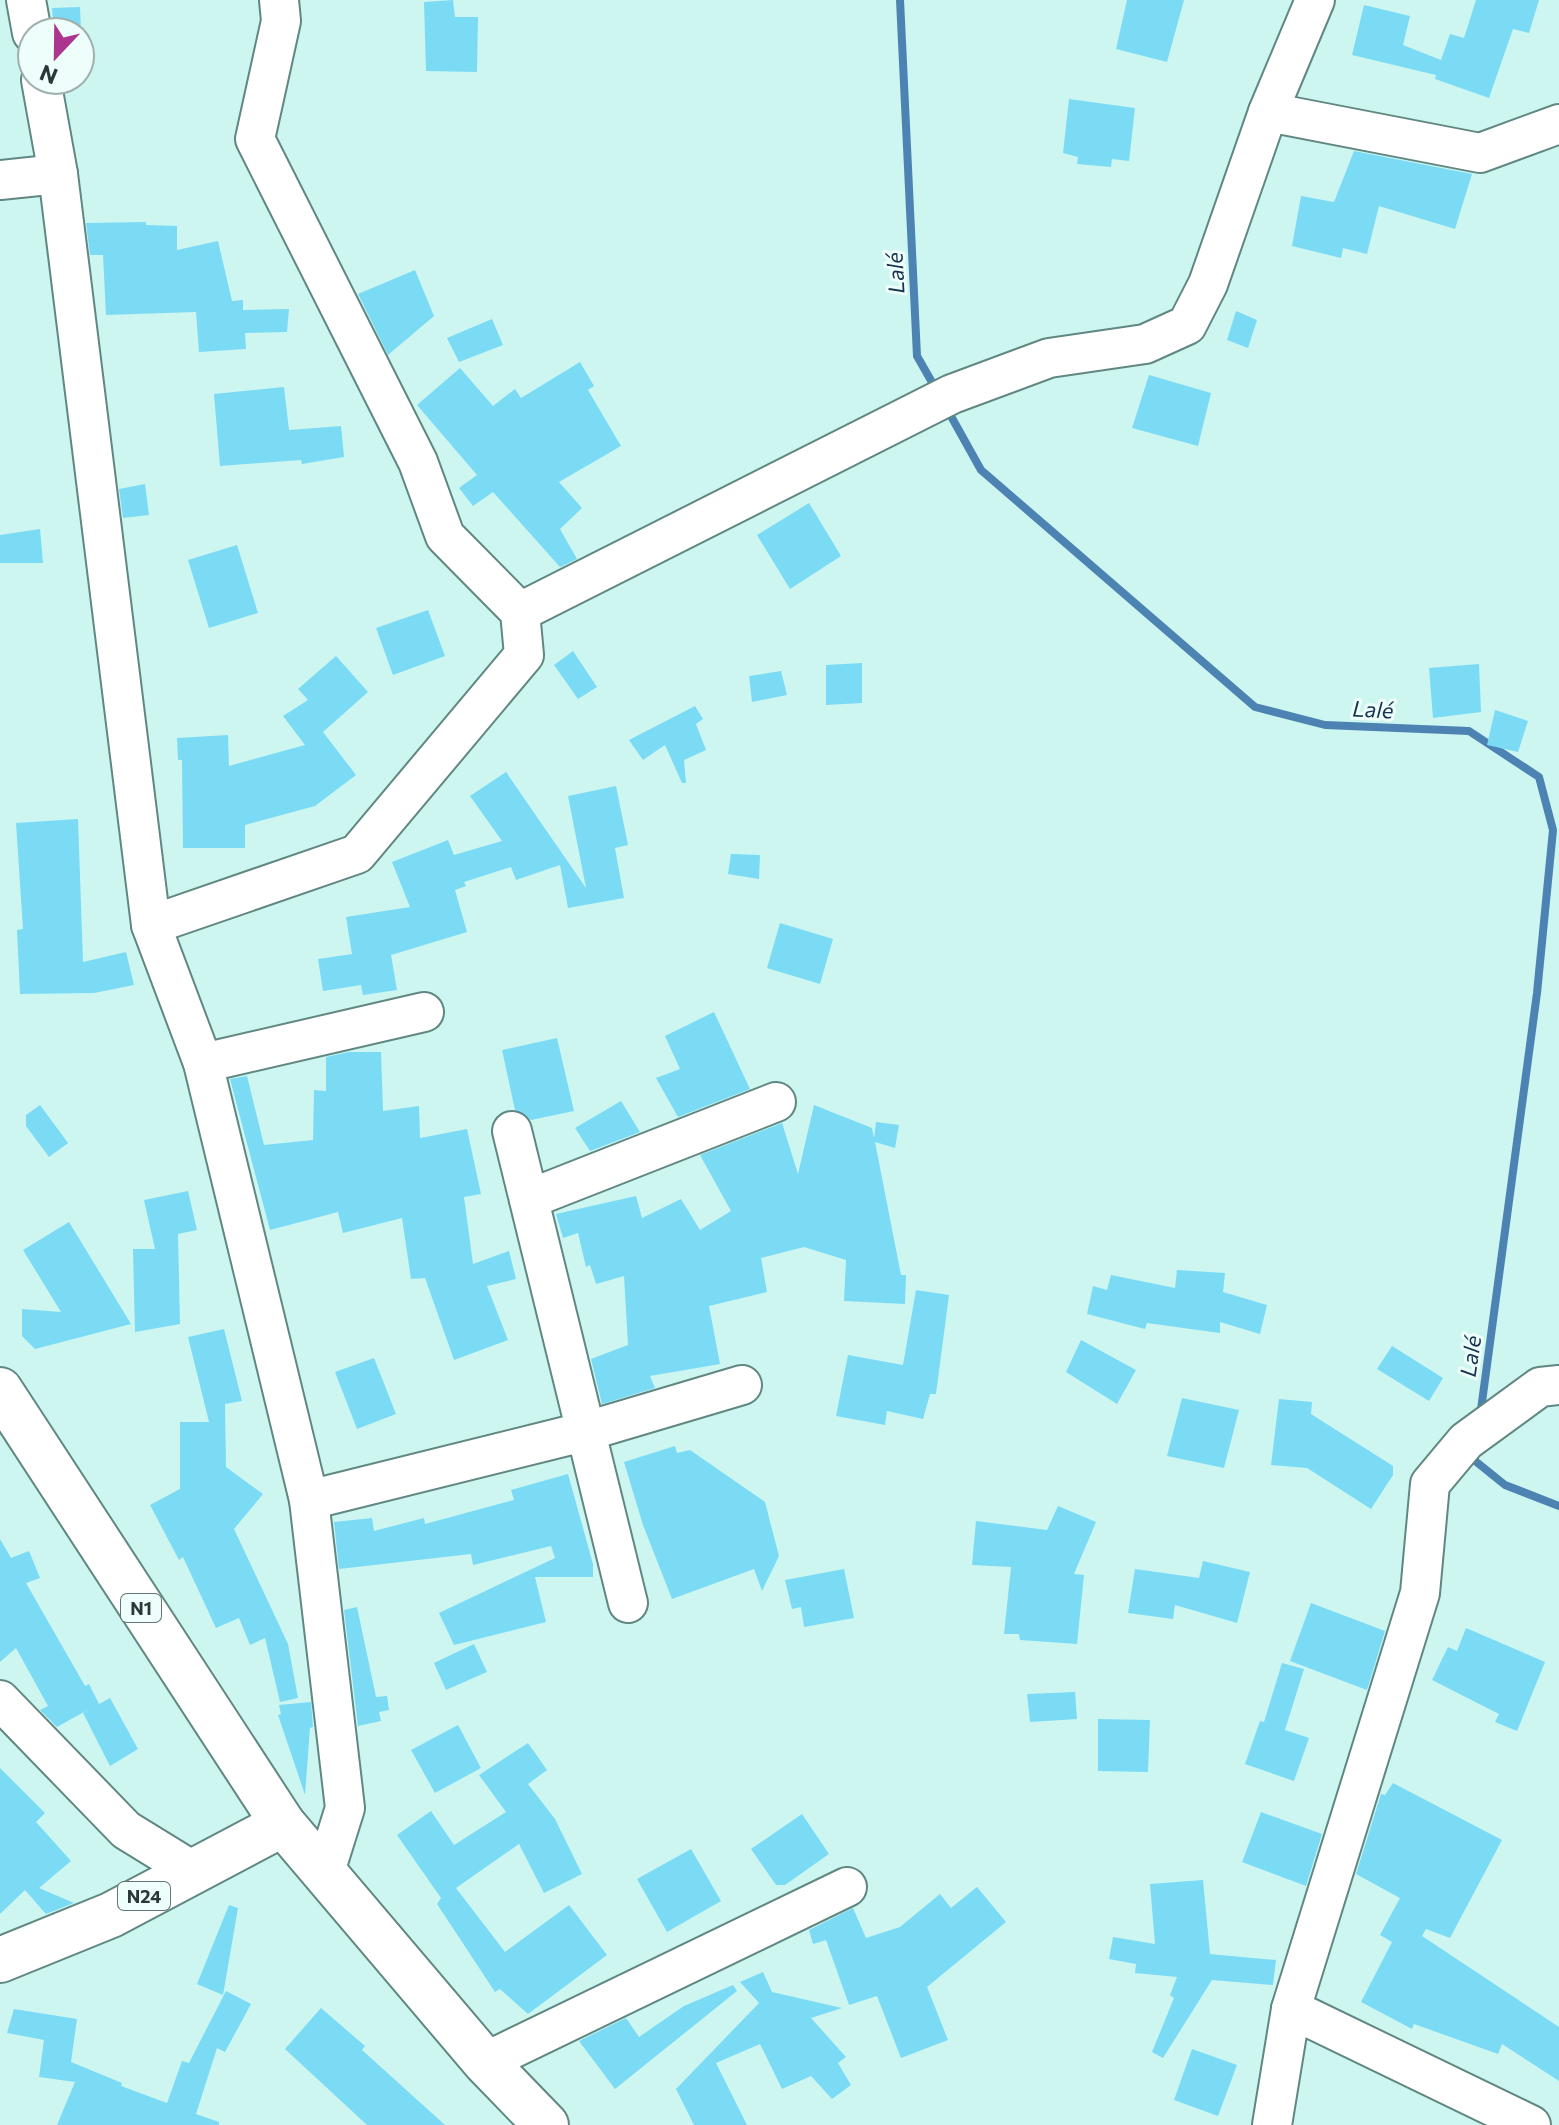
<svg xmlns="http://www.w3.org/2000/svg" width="1559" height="2125" viewBox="0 0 1559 2125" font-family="Commissioner,sans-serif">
<rect width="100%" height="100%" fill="#cdf6f1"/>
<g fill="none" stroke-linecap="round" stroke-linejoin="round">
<!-- stream -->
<g stroke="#4c83b2" stroke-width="8">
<path d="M900,0l17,356 20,35"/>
<path d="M947,409l34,61 274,237 70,18 144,6 70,46 14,53 -16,163 -57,424"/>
<path d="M1476,1451l-2,9 31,25 54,21"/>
</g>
</g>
<!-- building -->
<g fill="#7bdbf5">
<path d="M453,0l2,17h23l-1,55 -51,-1 -2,-69z"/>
<path d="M1127,0h57l-17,62 -51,-13z"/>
<path d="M1476,0h63l-10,33 -16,-4 -24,69 -54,-19 1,-4 -84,-20 12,-50 46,11 -7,29 38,15 9,-26 14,4z"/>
<path d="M80,7l1,25h-27l-2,-24z"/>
<path d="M1069,99l66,9 -6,53 -17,-2 -1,8 -34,-3 1,-7 -15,-4z"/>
<path d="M1354,151l118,23 -17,55 -76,-23 -12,48 -24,-6 -2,10 -49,-12 9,-50 33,6z"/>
<path d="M146,222v3l31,1v24l41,-9 14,60 11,-1v10l46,-1 -2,23 -42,1 1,16 -47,3 -3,-40 -90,3 -3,-60h-13l-4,-32z"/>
<path d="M415,270l19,46 -46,39 -30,-61z"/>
<path d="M1236,311l21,9 -9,28 -21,-8z"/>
<path d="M492,319l11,26 -44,17 -12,-24z"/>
<path d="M580,362l14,24 -6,4 33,56 -62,36 23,26 -22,21 17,30 -17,8 -67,-75 -20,14 -14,-18 18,-13 -60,-70 43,-37 33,38 22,-17 6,9z"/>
<path d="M1149,375l62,18 -13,53 -66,-18z"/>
<path d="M284,387l5,43 52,-4 3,31 -42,7 -1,-4 -81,6 -6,-72z"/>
<path d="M145,484l4,31 -26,3 -4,-29z"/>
<path d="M809,503l32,53 -51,33 -33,-54z"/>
<path d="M40,529l3,34h-43v-28z"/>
<path d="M237,545l21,68 -49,15 -21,-68z"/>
<path d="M428,610l17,46 -52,19 -17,-47z"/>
<path d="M573,651l24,36 -19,12 -24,-34z"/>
<path d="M336,656l32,36 -45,40 33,43 -41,31 -70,19v23h-62l-1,-88h-4l-1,-22 51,-3 1,31 76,-21 -22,-29 25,-16 -10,-11z"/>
<path d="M862,663v40l-36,2v-40z"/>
<path d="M1479,664l2,48 -48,6 -4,-50z"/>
<path d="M781,671l6,24 -35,7 -3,-26z"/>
<path d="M695,706l8,13 -7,5 10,26 -22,10 2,23h-4l-17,-38 -22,15 -14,-20z"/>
<path d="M1495,710l33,11 -10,31 -31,-7z"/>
<path d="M506,772l80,116 -18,-92 48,-10 12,59 -13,3 9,50 -56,10 -8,-43 -44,15 -5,-13 -47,15 2,4 -11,4 12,42 -76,23 6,35 -34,5 -2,-10 -38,6 -5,-32 34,-5 -6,-37 64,-10 -18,-45 56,-22 6,15 48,-14 -32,-45z"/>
<path d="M78,819l5,143 43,-10 8,33 -40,8 -74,1 -3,-64 6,-1 -7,-106z"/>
<path d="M731,854l29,1 -1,24 -31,-5z"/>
<path d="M780,923l53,16 -13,45 -53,-16z"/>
<path d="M714,1012l36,77 -72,28 -22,-39 24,-9 -15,-33z"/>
<path d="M557,1038l17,73 -43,9 -16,-10 -13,-60z"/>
<path d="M349,1052h32l2,59 36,-5 1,32 47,-9 14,65 -17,3 9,67 36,-13 7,28 -29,7 21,54 -54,20 -29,-82 -14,1 -9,-61 -59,15 -5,-21 -68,18 -40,-151 17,-3 17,69 49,-5 1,-50 12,1v-34z"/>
<path d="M621,1101l19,31 -50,19 -15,-23z"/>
<path d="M40,1105l28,38 -19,14 -23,-31v-11z"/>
<path d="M814,1105l58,23 2,10 2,-16 23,3 -4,23 -20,-6 26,133h5l-1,29 -61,-3 2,-41 -42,-13 -43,11 6,34 -58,14 11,58 -70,12 5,12 -53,16 -11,-45 37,-14 -4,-69 -28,8 -6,-19 -4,2 -8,-34 -15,5 -7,-24 80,-18 6,22 39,-19 19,31 31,-19 -31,-56 82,-32 16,51z"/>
<path d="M188,1191l9,39 -19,4 2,90 -45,8 -2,-83h22l-11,-49z"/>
<path d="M69,1222l62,102 -96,25 -13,-13v-27l39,3 -38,-62z"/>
<path d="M1177,1270l48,3 -2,19 44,13 -7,29 -40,-12v11l-73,-10 -2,6 -58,-15 6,-28 14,4 4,-15 64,13z"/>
<path d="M916,1290l33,5 -13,99h-6l-7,25 -36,-8 -2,14 -49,-9 12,-61 55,10z"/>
<path d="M224,1329l18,72 -17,3 1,63 37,27 -29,35 54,115 10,54 -18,4 -15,-64 -15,7 -11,-27 -23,10 -33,-71 -4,3 -29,-55 30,-16v-67h29l-21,-85z"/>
<path d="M1081,1340l55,30 -19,34 -51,-32z"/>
<path d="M1392,1346l51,32 -14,23 -52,-32z"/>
<path d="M374,1358l22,56 -39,15 -22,-57z"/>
<path d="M1182,1398l57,12 -15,58 -57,-12z"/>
<path d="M1279,1399l33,3 -1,12 82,52v9l-22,34 -64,-41 -36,-3z"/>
<path d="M675,1446l2,7 13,-3 75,52 14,54 -17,35 -8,-22 -82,30 -29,-74 -19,-63z"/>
<path d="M568,1474l25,90v13h-58l11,45 -92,23 -15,-32 116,-55 -4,-12 -78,19 -2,-11 -132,15 -5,-47 38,-4 2,13 50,-13 1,6 89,-24 -3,-10z"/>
<path d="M1058,1506l38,16 -22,52 10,1 -7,69 -57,-4 -1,-6h-15l7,-67 -39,-2 4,-44 71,9z"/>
<path d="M0,1539l11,19 18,-7 11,27 -14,5 59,103 4,-2 10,20 11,-6 28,51 -28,17 -27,-53 8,-5 -34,19 -17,-17 8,-4 -32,-58 -16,14z"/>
<path d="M1203,1561l47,11 -13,51 -62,-18 -2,14 -45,-6 7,-44 64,9z"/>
<path d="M844,1569l10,49 -50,9 -3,-20 -9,2 -7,-29z"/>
<path d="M1311,1603l74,28 -18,59 -77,-29z"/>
<path d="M357,1607l19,90 11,-1 2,14 -10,2 2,9 -23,5 -14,-116z"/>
<path d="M1466,1628l79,34 -28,69 -22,-9 4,-8 -67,-34 16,-33 9,4z"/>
<path d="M474,1644l13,28 -41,18 -12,-27z"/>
<path d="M1282,1663l22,6 -19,61 24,8 -15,43 -49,-17 15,-43 4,1z"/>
<path d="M1075,1692l2,27 -47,3 -3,-28z"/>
<path d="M311,1702l2,25 -3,1 -5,67 -27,-80 3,-1 -2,-9z"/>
<path d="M1098,1719l52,1 -2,52 -50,-1z"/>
<path d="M458,1725l23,43 -46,25 -24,-43z"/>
<path d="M528,1743l19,27 -19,14 27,35 27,55 -38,19 -25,-49 -63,44 49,64 64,-47 38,50 -79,59 -28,-25 -5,3 -58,-88 4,-6 -44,-63 34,-24 23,34 52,-33 -27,-37z"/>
<path d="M0,1768l45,45 -9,9 35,39 -32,27 35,15 -28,11 -21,-24 -25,24z"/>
<path d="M1393,1783l109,57 -52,98 -24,-9 -4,7 137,91v54l-57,-37 -4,10 -84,-30 -2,5 -51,-27 31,-60 -12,-7 20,-37 -44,-24 25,-80 4,1z"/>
<path d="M1261,1812l61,22 -16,52 -64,-24z"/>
<path d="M802,1814l27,40 -44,31h-9l-25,-36z"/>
<path d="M691,1849l30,52 -54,31 -30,-53z"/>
<path d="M1203,1880l7,74 66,6 -3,25 -61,-5 -49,78 -11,-6 22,-54 -4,-3 7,-18 -42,-4 1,-9 -27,-5 4,-22 42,7 -5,-60z"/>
<path d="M977,1887l29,35 -79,65 21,53 -47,18 -24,-62 -28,9 -23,-65 -13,4 -4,-14 44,-22 13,30 34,-11 40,-33 11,14z"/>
<path d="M229,1905l9,3 -15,87 -26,-11z"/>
<path d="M763,1972l9,20 70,16 -31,10 35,39 -8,6 13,22 -19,14 -21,-23 -29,13 -22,-45 -44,19 31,62h-53l-18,-36 83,-86 -19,-21z"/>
<path d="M733,1985l4,6 -122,98 -36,-48 47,-23 13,19 45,-31z"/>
<path d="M226,1991l25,13 -26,48 -8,-4 -21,66 23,8v3h-162l18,-43 -36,-5 5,-37 -37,-7 7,-24 63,10 -6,43 51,21 -1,3 46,17 15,-42 7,2z"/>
<path d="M321,2008l44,38 -3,4 83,75h-78l-82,-76z"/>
<path d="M1192,2049l45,16 -19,51 -44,-16z"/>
</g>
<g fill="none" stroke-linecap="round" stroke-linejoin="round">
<defs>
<g id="minor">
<path d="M26,0l6,33"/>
<path d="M41,80l17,94 93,751 52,138 106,437 36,308 -21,67"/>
<path d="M1268,112l212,41 79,-29"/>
<path d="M0,180l58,-6"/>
<path d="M520,612l432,-218 97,-36 96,-14 42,-19 21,-41 60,-172 47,-112"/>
<path d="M151,925l206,-71 167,-199 -4,-43 -75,-76 -27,-74 -163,-323 26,-118 -2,-21"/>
<path d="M203,1063l221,-51"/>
<path d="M512,1131l116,472"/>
<path d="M529,1199l247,-97"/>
<path d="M309,1500l278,-69 155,-46"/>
<path d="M0,1700l126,130 65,40"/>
<path d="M1291,2009l240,116"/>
<path d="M485,2062l362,-175"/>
<path d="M1272,2125l19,-116 129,-416 10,-109 36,-43 74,-54 19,-2"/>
</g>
<path id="major" d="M0,1960l111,-45 172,-91"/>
<path id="highway" d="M0,1390l283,434 202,238 61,63"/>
</defs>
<!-- minor casing -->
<use href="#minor" stroke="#618782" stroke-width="42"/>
<!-- major casing -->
<use href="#major" stroke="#618782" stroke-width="48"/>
<!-- highway casing -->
<use href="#highway" stroke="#618782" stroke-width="48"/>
<!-- minor -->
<use href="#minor" stroke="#fff" stroke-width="38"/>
<!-- major -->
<use href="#major" stroke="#fff" stroke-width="44"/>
<!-- highway -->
<use href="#highway" stroke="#fff" stroke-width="44"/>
</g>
<g text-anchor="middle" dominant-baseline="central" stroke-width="6" stroke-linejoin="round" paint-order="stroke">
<!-- shield labels -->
<g fill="#eefefb" stroke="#647472" stroke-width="2">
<rect x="121" y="1594" width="40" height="28" rx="6"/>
<rect x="118" y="1882" width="52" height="28" rx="6"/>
</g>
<g font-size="18" font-weight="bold" fill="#293937">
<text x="141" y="1608">N1</text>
<text x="144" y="1896">N24</text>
</g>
<!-- water labels -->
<g font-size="22" font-style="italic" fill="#15334f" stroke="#eefefb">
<text transform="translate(895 273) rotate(-93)">Lalé</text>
<text transform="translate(1373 709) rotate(3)">Lalé</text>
<text transform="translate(1470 1356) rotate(-82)">Lalé</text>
</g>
</g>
<!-- north arrow -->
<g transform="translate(56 56) rotate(202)"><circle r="38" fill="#eefefb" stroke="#9fafad" stroke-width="2"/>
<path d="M0-6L14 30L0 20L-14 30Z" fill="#ac368e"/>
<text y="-12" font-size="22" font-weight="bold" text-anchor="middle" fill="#293937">N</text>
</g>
</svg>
